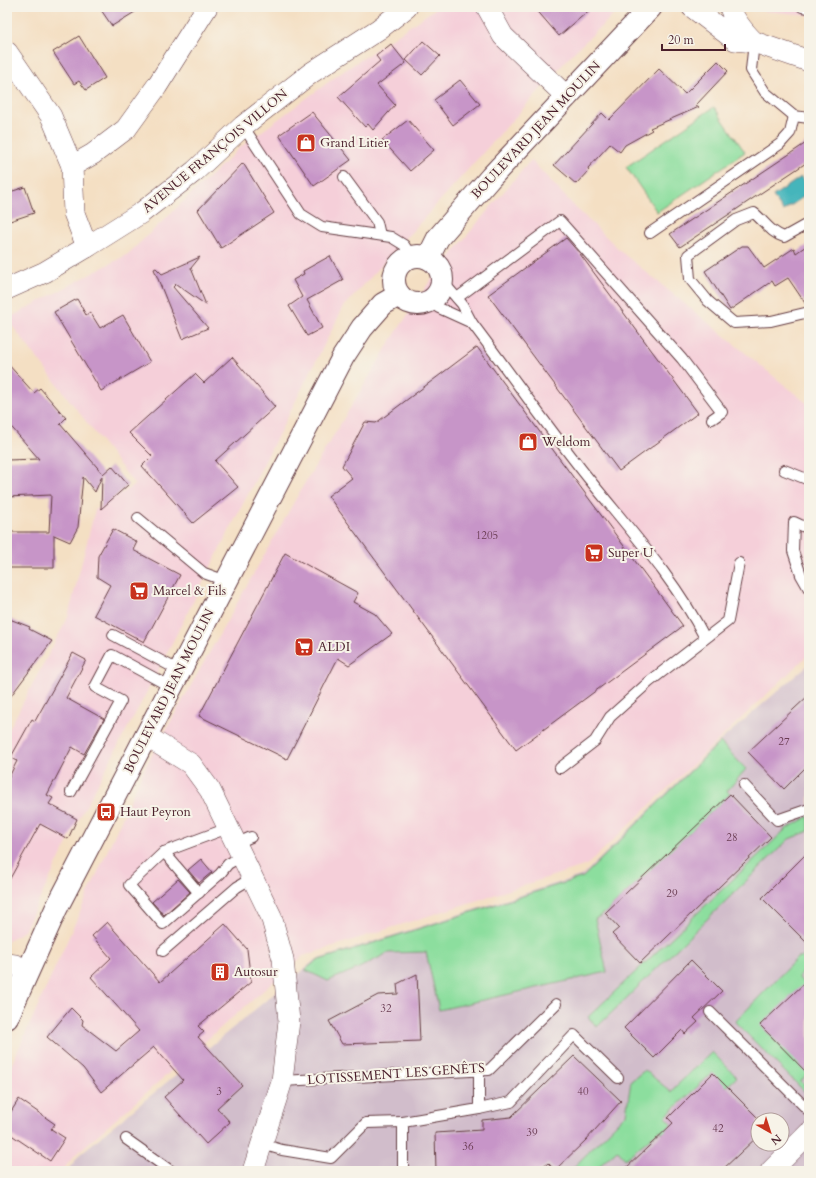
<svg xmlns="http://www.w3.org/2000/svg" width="816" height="1178" viewBox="0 0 816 1178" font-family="Cardo,serif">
<rect width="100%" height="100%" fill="#f7f3e8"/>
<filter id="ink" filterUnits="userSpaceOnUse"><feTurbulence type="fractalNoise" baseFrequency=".025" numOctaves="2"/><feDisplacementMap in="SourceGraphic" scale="8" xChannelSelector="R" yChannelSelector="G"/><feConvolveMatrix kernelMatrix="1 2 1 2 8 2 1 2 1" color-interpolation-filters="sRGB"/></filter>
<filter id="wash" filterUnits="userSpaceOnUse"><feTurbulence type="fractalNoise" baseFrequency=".012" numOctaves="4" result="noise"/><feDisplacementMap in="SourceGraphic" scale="16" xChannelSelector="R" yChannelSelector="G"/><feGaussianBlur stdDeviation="0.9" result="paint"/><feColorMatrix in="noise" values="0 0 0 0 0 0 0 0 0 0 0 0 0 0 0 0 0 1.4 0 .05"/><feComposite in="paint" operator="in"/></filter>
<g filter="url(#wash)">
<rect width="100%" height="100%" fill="#f4dfc3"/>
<!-- built -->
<g fill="#f5cfd9">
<path d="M438,7h184l-48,45 -231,256 -194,380 -69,129 -56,114 -17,10v-208l61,-116 27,-107 40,-25 -128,-166 121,-65 114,-108 96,-71z"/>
<path d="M751,7h58v8l-57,-5z"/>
<path d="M531,160l44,47 50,48 184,150v249l-222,211 -284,91 -227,198 -14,17h-55v-96l137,-306 159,-283 87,-144 38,-58 50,-62z"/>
</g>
<!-- industrial -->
<path fill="#d1bdcb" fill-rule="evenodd" d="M809,664v507h-742l13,-17 235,-194 268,-85 130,-128zM758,1120h24v24h-24z"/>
<!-- green -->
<g fill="#8cde9e" stroke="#6b7e64">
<path d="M714,107l31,45 -88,60 -31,-45z"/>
<path d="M720,742l26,27 -19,22 3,3 -125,119 -10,6 12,53 -168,38 -13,-58 -38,1 -29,15 -31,13 -23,-11 11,-9 267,-84z"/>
<path d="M809,816v15l-20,8 -192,188 -9,-10 198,-188z"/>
<path d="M798,957h7l3,6 -9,15 5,6 4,90 -7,7 8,10v5l-74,-74z"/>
<path d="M712,1052l25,25 -11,10 -14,-14 -47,44 39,40 -10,10 -34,-37 -35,29 -8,-9 -23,21h-24l56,-57 5,-33 14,-11 26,22 4,-5z"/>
</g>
<!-- water -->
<path fill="#45b5bb" stroke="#486a73" d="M801,177l8,11v5l-26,18 -10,-15z"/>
<g id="blocks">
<!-- building -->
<g fill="#c795c8">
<path d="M99,7h44l-31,19z"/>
<path d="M534,7h59l-34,29z"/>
<path d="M79,36l26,42 -19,12 -7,-9 -5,3 -21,-32z"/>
<path d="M423,41l17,15 -18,19 -16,-15z"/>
<path d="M391,44l15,19 -29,22 18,20 -22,25 -5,-6 -3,3 -27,-30 42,-36 -4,-5z"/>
<path d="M718,61l10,10 -32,34 3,2 -49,21 2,2 -27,15 -5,7 -10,-8 -22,24 1,2 -13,14 -22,-19 48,-52 7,7 50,-51 26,25z"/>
<path d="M460,80l20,24 -27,21 -19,-25z"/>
<path d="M312,112l39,48 -37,26 -35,-51z"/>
<path d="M408,120l26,30 -24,21 -28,-31z"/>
<path d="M809,141v20l-129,86 -10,-13z"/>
<path d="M243,163l31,50 -53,35 -23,-38z"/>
<path d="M25,187l9,26 -27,9v-29z"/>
<path d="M566,238l14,16 118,159 -79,58 -131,-176z"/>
<path d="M809,244v62h-2l-19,-28 -13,8 -3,-5 -42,29 -25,-39 37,-25h6l16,22 30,-20 2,5z"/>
<path d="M330,256l13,24 -36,20 15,28 -15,8 -18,-30 13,-9 -9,-17 11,-6 -1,-3z"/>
<path d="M200,257l-9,11 15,37 -30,-21 -3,3 35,41 -26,11 -28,-70 2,-1 6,6z"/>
<path d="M77,299l9,16 4,-3 10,16 23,-13 27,47 -49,29 -47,-79z"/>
<path d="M477,347l206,279 -167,124 -188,-254 24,-18 -10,-12 23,-44 11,1z"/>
<path d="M232,357l43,50 -60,54 23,26 -45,36 -51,-57 10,-10 -23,-23 66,-59 9,9z"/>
<path d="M7,363l27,30 6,-5 26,30 -6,6 43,50 9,-8 16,19 -27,24 1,-33 -7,16 -12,-15 -5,50 -8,15 -16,-7v33h-47v-36h42l2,-37 -44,2v-37l32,-1 -32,-37z"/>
<path d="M113,529l24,13 -4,8 47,25 -36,67 -50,-27 16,-30 -13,-8 1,-21z"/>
<path d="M285,553l73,40 -5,9 22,12 17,20 -43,31 -11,-7 -51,101 -88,-43z"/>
<path d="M7,618l23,9 -1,2 23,12 -45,60z"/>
<path d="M73,653l13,7 -20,38 38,21 -20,35 -12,-7 -25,48 6,3 -4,6 28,15 -9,20 -28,-15 -33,60v-103l10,-20 -6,-4 21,-38 3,2z"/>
<path d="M809,695v69l-25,25 -36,-37z"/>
<path d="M730,794l41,43 -131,126 -28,-29 7,-6 -14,-15z"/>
<path d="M809,851v94l-47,-47z"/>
<path d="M201,859l11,13 -13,11 -11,-13z"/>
<path d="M178,879l12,13 -26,23 -12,-13z"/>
<path d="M107,922l53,60 65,-58 22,25 4,33 -53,44 6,6 -6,5 44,48 -25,23 13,14 -24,22 -42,-47 19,-17 -29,-33 -53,45 -18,-24 -36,-31 24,-29 12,12 -1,5 34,26 23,-20 -48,-54 20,-19 -19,-22z"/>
<path d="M691,960l31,31 -28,27 4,4 -13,12 -3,-4 -28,28 -30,-30z"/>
<path d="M417,974l3,67 -78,3 -13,-23 49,-26 20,-1 -1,-10z"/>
<path d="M809,979v96l-49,-50z"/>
<path d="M574,1056l47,45 -35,39 -31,30 -7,-7 -9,8h-103l-1,-38 47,-3v-10l29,-3z"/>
<path d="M713,1073l45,45v18l-37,35h-98l50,-48 -5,-5z"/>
<path d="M19,1099l36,25 -4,5 14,9 -15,23 -43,-29v-14z"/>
</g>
</g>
</g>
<g filter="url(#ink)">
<use href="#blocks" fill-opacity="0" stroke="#643c42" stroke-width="1"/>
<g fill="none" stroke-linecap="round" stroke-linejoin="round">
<defs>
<g id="service">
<path d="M802,7l7,1"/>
<path d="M754,42l-3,28 14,22 29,24 15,2"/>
<path d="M243,126l58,88 21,13 69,10 13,8 8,12"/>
<path d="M344,177l33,45 3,13"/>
<path d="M809,223l-25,14c-13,-4 -19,-15 -30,-24l-18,7 -48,35 2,24 18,22 26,22 37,-2 38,-9"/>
<path d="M650,233l130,-89 10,-11 4,-17"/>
<path d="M457,298l103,-77 122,138 40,53 -10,7"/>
<path d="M429,300l10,8 33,15 -10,-19 -20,-23"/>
<path d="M472,323c38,50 74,102 113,151 42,53 89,103 120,164"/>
<path d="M784,470l25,10"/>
<path d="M138,518l66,55 22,8"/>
<path d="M809,529l-15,-7 -1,29 8,24 8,14"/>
<path d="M113,635l67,36"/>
<path d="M560,768l35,-27 15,-24 39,-35 79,-61 11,-58"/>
<path d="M744,785l33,35 32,-11"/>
<path d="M71,792l50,-91 -26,-14 17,-32 59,32"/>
<path d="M228,828l-64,24 -35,33 34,39 57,-50 8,-10 14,-8"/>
<path d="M235,844l16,-7"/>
<path d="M164,852l35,41"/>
<path d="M163,951l74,-64 15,-9"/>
<path d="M710,1012l99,99"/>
<path d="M282,1081l207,-11 67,-66"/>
<path d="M479,1109l32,-7 63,-67 44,43"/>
<path d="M126,1139l45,32"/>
<path d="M262,1144l20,6 49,8 35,-35 37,-1"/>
<path d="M403,1171v-49l76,-13v-38"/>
</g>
<g id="minor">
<path d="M207,7l-50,79 -31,43 -33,25 -21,12 2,47 13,34 54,-34 54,-42 48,-45 68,-53 68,-44 28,-22"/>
<path d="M487,7l16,29 64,61"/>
<path d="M692,7l43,33 19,2c-10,-10 -20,-21 -24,-35"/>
<path d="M754,42l55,19"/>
<path d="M7,52l44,64 21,50"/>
<path d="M7,289l38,-17 42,-25"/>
<path d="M146,736l45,28 19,26 61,126 12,43 6,62 -7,60 -29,90"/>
<path d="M7,964l8,1 13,5"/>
<path d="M771,1171l38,-38"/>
</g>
<g id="tertiary">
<circle cx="418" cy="280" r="24"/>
<path d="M428,258l10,-20 53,-61 160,-170"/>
<path d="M7,1018l49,-109 287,-552 19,-29 21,-24 16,-9"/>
</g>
</defs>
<!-- service casing -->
<use href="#service" stroke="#643c42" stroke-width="12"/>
<!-- minor casing -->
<use href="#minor" stroke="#643c42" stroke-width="22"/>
<!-- tertiary casing -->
<use href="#tertiary" stroke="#643c42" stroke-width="24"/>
<!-- service -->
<use href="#service" stroke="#fff" stroke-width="10"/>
<!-- minor -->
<use href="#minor" stroke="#fff" stroke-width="21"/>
<!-- tertiary -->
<use href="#tertiary" stroke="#fff" stroke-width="22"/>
</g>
</g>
<!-- icons -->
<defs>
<symbol id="shop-square" viewBox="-11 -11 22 22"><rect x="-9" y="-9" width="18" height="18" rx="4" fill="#c8321e" stroke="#f7f3e8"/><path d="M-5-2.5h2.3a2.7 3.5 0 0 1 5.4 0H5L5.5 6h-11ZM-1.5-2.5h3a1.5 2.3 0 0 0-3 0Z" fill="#fff"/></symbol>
<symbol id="supermarket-square" viewBox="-11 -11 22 22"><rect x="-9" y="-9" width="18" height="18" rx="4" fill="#c8321e" stroke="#f7f3e8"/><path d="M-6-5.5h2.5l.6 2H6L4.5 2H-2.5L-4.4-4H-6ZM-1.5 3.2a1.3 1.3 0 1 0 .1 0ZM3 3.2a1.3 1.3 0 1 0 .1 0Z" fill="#fff"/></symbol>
<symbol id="bus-square" viewBox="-11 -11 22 22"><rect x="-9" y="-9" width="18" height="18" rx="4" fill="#c8321e" stroke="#f7f3e8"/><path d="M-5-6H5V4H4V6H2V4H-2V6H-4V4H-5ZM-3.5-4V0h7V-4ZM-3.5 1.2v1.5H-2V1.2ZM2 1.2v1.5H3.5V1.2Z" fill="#fff"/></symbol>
<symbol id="building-square" viewBox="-11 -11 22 22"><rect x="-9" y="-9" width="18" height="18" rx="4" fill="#c8321e" stroke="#f7f3e8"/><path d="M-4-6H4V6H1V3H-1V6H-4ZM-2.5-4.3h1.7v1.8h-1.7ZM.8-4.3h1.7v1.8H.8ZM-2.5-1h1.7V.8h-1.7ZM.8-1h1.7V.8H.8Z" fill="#fff"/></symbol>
</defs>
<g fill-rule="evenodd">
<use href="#shop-square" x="295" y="132" width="22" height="22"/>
<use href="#shop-square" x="517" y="431" width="22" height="22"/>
<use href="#supermarket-square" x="583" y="542" width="22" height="22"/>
<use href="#supermarket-square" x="128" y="580" width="22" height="22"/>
<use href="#supermarket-square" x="293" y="636" width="22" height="22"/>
<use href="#bus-square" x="95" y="801" width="22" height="22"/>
<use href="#building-square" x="209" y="961" width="22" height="22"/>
</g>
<g text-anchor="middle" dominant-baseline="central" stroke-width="4" stroke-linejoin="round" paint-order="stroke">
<!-- number labels -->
<g font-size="11" fill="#693c52">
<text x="487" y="535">1205</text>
<text x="784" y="741">27</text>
<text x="732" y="837">28</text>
<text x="672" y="893">29</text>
<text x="386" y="1008">32</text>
<text x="219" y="1091">3</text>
<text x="583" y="1091">40</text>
<text x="718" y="1128">42</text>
<text x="532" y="1132">39</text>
<text x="468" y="1146">36</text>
</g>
<!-- street labels -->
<g font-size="13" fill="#4a1f2b" stroke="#f7f3e8">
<text transform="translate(536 130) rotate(-47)">BOULEVARD JEAN MOULIN</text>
<text transform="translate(215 151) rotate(-40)">AVENUE FRANÇOIS VILLON</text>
<text transform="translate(169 691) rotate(-63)">BOULEVARD JEAN MOULIN</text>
<text transform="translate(396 1074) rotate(-4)">LOTISSEMENT LES GENÊTS</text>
</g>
<!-- poi labels -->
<g font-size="13" fill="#4a1f2b" stroke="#f7f3e8" text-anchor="start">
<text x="320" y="143">Grand Litier</text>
<text x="542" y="442">Weldom</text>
<text x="608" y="553">Super U</text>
<text x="153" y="591">Marcel &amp; Fils</text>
<text x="318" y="647">ALDI</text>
<text x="120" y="812">Haut Peyron</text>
<text x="234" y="972">Autosur</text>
</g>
</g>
<!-- margin -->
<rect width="816" height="1178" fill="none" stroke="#f7f3e8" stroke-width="24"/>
<!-- north arrow -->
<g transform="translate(770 1132) rotate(141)"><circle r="19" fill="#f7f3e8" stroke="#b29e9c"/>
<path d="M0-3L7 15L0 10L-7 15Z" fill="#c8321e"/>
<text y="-6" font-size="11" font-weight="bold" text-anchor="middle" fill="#4a1f2b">N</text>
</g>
<!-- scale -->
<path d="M662 44v6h63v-6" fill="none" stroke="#4a1f2b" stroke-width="2"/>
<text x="668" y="44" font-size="12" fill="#4a1f2b" stroke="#f7f3e8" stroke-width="3" paint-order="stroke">20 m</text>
</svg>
